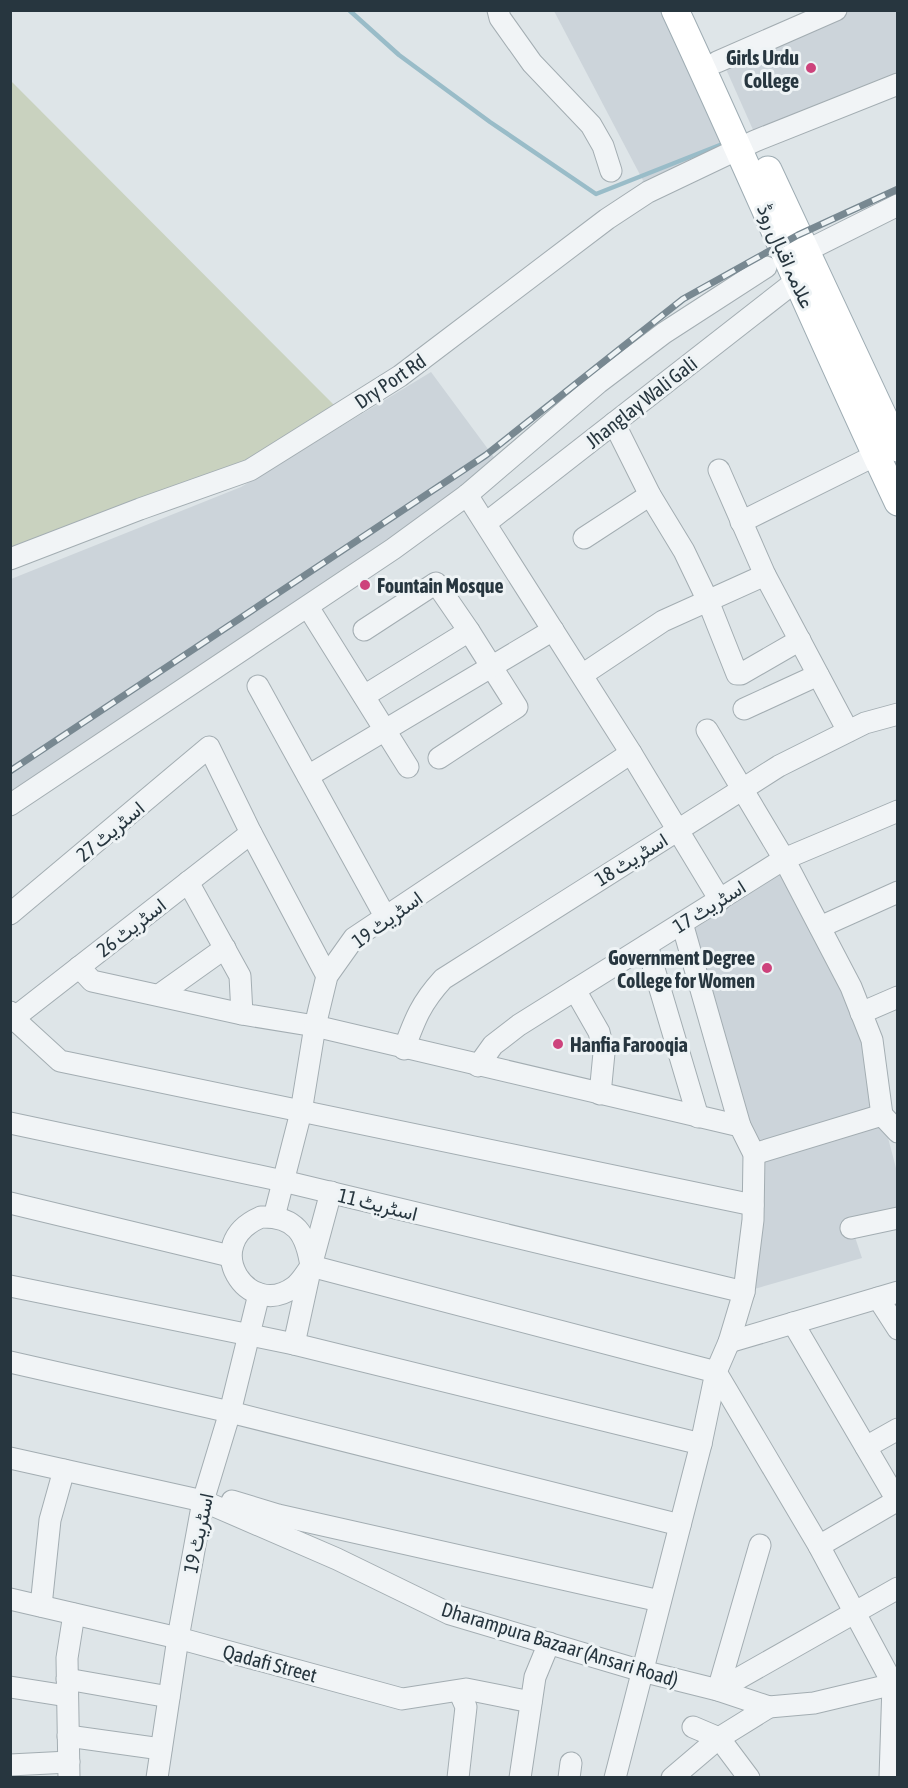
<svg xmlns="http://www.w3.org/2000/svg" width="908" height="1788" viewBox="0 0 908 1788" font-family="'Asap Condensed',Vazirmatn,sans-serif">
<rect width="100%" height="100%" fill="#dee5e8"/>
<!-- built -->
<g fill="#ccd4da">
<path d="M554,11h119l66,137 -92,40z"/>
<path d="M838,11h59v64l-143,57 -32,-72z"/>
<path d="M431,372l68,92 -401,275 -87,57v-217l230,-92z"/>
<path d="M784,859l77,154 21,102 15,57 1,46 -46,10 10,30 -118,34 10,-137 -72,-232z"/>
</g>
<!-- green -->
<path fill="#c9d2bf" d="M10,80l332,333 -92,57 -240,91z"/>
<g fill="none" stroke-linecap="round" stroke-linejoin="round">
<!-- stream -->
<path stroke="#99bcc8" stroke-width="4.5" d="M349,10l50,45 91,67 106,72 129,-51"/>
<defs>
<g id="minor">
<path d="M498,10l2,8 32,45 59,62 12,21 8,25"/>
<path d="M717,62l119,-52"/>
<path d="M806,251l92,-46"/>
<path d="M614,423l36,72 34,56 24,50 29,73h4l59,-34"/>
<path d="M719,470l46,105 83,156"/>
<path d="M467,495l131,-112 66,-50 102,-66"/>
<path d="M741,522l135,-67"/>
<path d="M486,523l310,-242"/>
<path d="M584,538l66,-43"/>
<path d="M10,559l130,-50 110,-39 150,-94 207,-157 41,-27 107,-51 143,-57"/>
<path d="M308,607l100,160"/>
<path d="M364,630l72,-47 33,48 -105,65"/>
<path d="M582,675l81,-54 102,-46"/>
<path d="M258,686l128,232"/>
<path d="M744,709l74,-34"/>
<path d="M707,730l77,129 67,128 21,53 10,75"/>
<path d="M439,758l78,-51 -48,-76"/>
<path d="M308,776l245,-146"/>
<path d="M10,805l383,-256 74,-54 164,258 89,147"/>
<path d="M188,882l52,94 2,38"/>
<path d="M10,914l199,-167 42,86 76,143"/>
<path d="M682,923l58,203"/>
<path d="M820,927l78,-35"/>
<path d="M647,945l51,172"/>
<path d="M79,967l13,14 150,33 73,12 425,100 14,28 -1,66 -9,72 -15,50 -13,30 -15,72 -86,334"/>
<path d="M575,990l24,42 5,21 -4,41"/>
<path d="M159,995l66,-47"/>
<path d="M10,1012l3,6 47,43 693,144"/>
<path d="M861,1013l37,-16"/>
<path d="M10,1021l241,-188"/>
<path d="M404,1049c11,-30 17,-46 39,-70l336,-213 86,-43 33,-9"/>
<path d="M478,1066l15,-21 26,-20 265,-166 114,-48"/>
<path d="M10,1123l273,58 461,111"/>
<path d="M754,1154l128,-39 16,17"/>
<path d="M10,1203l220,53"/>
<path d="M261,1217c35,-1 45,17 50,49 -5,7 -10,16 -17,21 -46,34 -96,-43 -33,-70z"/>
<path d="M274,1217l27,-105 14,-86 12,-50 27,-38 277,-185"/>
<path d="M851,1228l47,-10"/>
<path d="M311,1266l405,106 103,174 74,138 -3,94"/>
<path d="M10,1286l284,58 407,100"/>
<path d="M878,1298l20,31"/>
<path d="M793,1323l105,179"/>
<path d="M729,1342l169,-50"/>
<path d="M294,1344l17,-78 20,-74"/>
<path d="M10,1362l220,50 450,113"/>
<path d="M866,1447l32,-18"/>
<path d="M10,1458l193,43 134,58 113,55 192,57 76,19 51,17 45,-4 84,-20"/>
<path d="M232,1501l46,14 382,86"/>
<path d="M819,1546l79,-46"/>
<path d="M10,1599l168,39 224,61 64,-10 65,13"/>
<path d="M41,1606l9,-86 14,-50"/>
<path d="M67,1679l102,18"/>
<path d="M10,1687l57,9"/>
<path d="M718,1690l180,-102"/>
<path d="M718,1690l42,-145"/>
<path d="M693,1727l26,11 30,40"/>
<path d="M68,1736l93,13"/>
<path d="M10,1765l59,-3"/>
<path d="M69,1778l-2,-120 7,-44"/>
<path d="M157,1778l21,-140 25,-137 27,-89 29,-118"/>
<path d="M458,1778l8,-71 -7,-16"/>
<path d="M520,1778l15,-101 14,-34"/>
<path d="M569,1778l2,-15"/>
<path d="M672,1778l47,-40 50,-31"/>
</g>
<g id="major">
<path d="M675,10c76,163 146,329 223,492"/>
<path d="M768,170l130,278"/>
</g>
</defs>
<!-- minor casing -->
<use href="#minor" stroke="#a3adb2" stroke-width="23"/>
<!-- major casing -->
<use href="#major" stroke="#9eacb3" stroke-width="29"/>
<!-- minor -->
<use href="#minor" stroke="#f1f4f6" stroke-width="21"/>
<!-- major -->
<use href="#major" stroke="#fff" stroke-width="27"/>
<defs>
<path id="rail" d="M10,771l476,-316 197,-156 115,-64 100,-46"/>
</defs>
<!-- rail casing -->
<use href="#rail" stroke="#788891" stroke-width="7"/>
<!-- rail -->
<use href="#rail" stroke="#eef3f5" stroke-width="4.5" stroke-dasharray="14" stroke-linecap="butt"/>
</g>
<!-- markers -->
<g fill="#cd437c" stroke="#eef3f5" stroke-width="2">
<circle cx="811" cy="68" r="6"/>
<circle cx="365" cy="585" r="6"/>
<circle cx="767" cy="968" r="6"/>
<circle cx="558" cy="1044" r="6"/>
</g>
<g text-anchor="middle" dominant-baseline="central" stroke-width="6" stroke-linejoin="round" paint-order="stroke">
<!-- poi labels -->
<g font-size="20" font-weight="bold" fill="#27363f" stroke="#eef3f5" text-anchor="end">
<text x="799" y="57">Girls Urdu<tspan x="799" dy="23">College</tspan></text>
<text x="377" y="585" text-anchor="start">Fountain Mosque</text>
<text x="755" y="957">Government Degree<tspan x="755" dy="23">College for Women</tspan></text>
<text x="570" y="1044" text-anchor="start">Hanfia Farooqia</text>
</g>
<!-- street labels -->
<g font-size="20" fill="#27363f" stroke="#eef3f5">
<text transform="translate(786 256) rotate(66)">علامہ اقبال روڈ</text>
<text transform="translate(390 381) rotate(-34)">Dry Port Rd</text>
<text transform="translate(641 402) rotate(-38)">Jhanglay Wali Gali</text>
<text transform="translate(110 831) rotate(-40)">اسٹریٹ 27</text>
<text transform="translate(631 859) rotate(-32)">اسٹریٹ 18</text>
<text transform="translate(709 906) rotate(-32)">اسٹریٹ 17</text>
<text transform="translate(387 919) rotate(-36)">اسٹریٹ 19</text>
<text transform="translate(131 927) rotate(-38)">اسٹریٹ 26</text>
<text transform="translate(378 1204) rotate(14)">اسٹریٹ 11</text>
<text transform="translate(198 1533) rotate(-78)">اسٹریٹ 19</text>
<text transform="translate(560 1644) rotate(17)">Dharampura Bazaar (Ansari Road)</text>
<text transform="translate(270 1663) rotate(15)">Qadafi Street</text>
</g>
</g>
<!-- border -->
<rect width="908" height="1788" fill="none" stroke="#27363f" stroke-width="24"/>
</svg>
